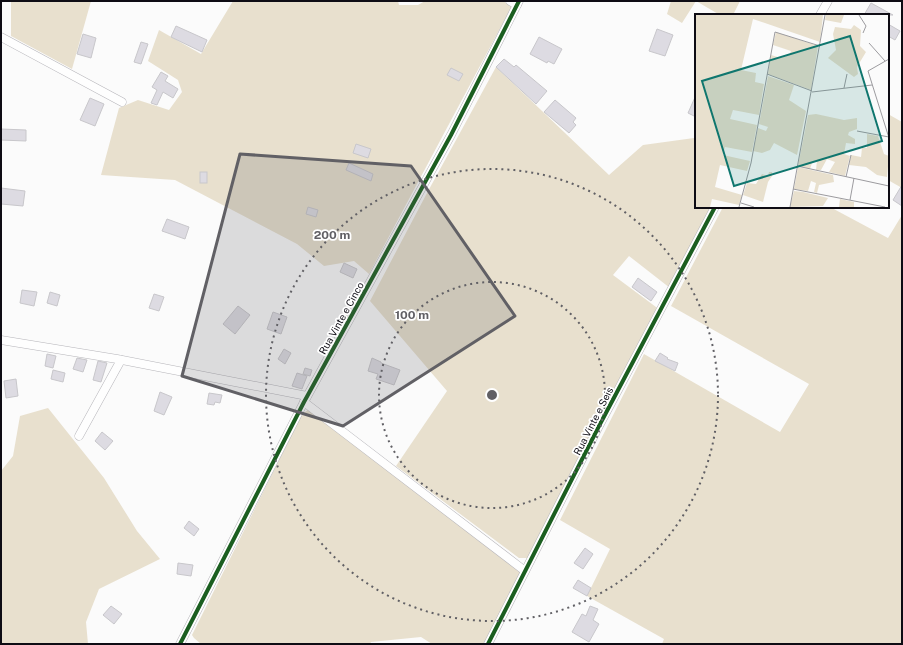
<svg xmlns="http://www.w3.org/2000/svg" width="903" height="645" viewBox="0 0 903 645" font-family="'Public Sans',sans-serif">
<rect width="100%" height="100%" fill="#fbfbfb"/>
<!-- green -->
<g fill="#e8e0ce">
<path d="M11,1h80l-19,68 -61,-33z"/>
<path d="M233,1h165l1,4h19l7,-4h78l9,5 -143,268 -15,-13 -30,5 -27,-22 -122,-64 -74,-5 18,-67 19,-8 31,10 13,-18 -4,-12 -30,-19 11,-31 42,24z"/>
<path d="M671,1h69l-7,14h-13l-24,-14 -14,22 -15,-9z"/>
<path d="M496,67l113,108 34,-30 51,-7 2,2v67h17l-43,81 -41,-32 -16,19 47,35 -132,248h-9l-123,-92 51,-75 -77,-90 57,-108z"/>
<path d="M888,114l14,8v66l-14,-8z"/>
<path d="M723,207h107l58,31 14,-23v429h-240l2,-5 -77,-43 23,-47 -50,-29 84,-166 136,78 29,-48 -138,-78z"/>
<path d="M48,408l56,70 33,53 23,28 -61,30 -13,33 2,22h-87v-173l12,-15 7,-40z"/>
<path d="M308,410l215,160 -37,74h-54l-11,-7 -50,5 -1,2h-169l-7,-6 -2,-3 110,-221z"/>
</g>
<!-- building -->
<g fill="#dddbe2" stroke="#c8c7cb">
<path d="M871,3l22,12h-29z"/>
<path d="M888,24l12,7 -5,9 -7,-4z"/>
<path d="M176,26l31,14 -5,12 -31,-15z"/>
<path d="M657,29l16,6 -8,21 -16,-5z"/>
<path d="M83,34l13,4 -5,20 -14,-4z"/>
<path d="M539,37l23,12 -8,15 -6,-3 -1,2 -17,-9z"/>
<path d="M141,42l7,2 -7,20 -7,-2z"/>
<path d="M504,59l10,8 2,-2 31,26 -11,13 -40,-37z"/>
<path d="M451,68l12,6 -4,7 -12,-6z"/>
<path d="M161,72l7,4 -3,5 13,8 -5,9 -10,-6 -6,13 -6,-2 6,-13 -5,-3z"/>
<path d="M696,95v16l-2,5 -6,-3z"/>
<path d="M90,98l14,6 -9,22 -15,-6z"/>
<path d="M555,100l21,18 -3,4 3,3 -7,8 -25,-21z"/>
<path d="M1,129l25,1v11l-25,-1z"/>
<path d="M356,144l15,5 -3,9 -15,-5z"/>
<path d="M349,163l24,11 -2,7 -25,-11z"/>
<rect x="200" y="172" width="7" height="11"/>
<path d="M902,185v21l-9,-6z"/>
<path d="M1,188l24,3 -2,15 -22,-2z"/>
<path d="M308,207l10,3 -2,7 -10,-3z"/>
<path d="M167,219l22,8 -4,12 -23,-8z"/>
<path d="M344,263l13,6 -4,9 -13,-6z"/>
<path d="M638,278l19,14 -6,9 -19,-14z"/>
<path d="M22,290l15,2 -3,14 -14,-3z"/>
<path d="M50,292l10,3 -3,11 -10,-3z"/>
<path d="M154,294l10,3 -5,14 -10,-3z"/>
<path d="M238,306l12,9 -15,19 -12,-10z"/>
<path d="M273,312l14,5 -6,17 -14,-5z"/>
<path d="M284,349l7,4 -6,11 -7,-5z"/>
<path d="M660,353l8,5 -1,1 11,4 -3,8 -20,-10z"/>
<path d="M47,354l9,2 -3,12 -8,-2z"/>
<path d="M77,358l10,2 -4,12 -10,-3z"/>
<path d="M372,358l9,4v1l19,7 -6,15 -18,-6 2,-5 -10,-3z"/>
<path d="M98,361l9,2 -6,19 -8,-2z"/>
<path d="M305,368l7,2 -2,6 -7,-2z"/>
<path d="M53,370l12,3 -2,9 -12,-3z"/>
<path d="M297,373l10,3 -5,13 -10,-3z"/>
<path d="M16,379l2,17 -12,2 -2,-17z"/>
<path d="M160,392l12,5 -8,18 -10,-4z"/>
<path d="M209,393l13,2 -2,8 -5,-1 -1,3 -7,-1z"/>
<path d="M102,432l11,9 -8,9 -10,-9z"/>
<path d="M189,521l10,8 -5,7 -10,-8z"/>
<path d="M585,548l8,6 -10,15 -9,-6z"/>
<path d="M178,563l15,2 -2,11 -14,-2z"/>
<path d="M578,580l13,8 -4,8 -14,-8z"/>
<path d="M111,606l11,8 -8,10 -11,-9z"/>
<path d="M590,606l8,3 -5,11 6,4 -10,18 -17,-10 10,-18 4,2z"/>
</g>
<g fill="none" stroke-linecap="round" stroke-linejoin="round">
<defs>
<g id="minor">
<path d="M510,1l7,4"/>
<path d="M820,15l8,-14"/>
<path d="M1,37l121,65"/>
<path d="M1,340l116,19 190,37"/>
<path d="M304,402l221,169"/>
<path d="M79,436l42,-76"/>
<path d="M180,644l124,-242 147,-267 68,-134"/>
<path d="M488,644l111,-218 116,-219"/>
</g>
</defs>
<!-- minor casing -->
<use href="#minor" stroke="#b6b5ba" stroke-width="9"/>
<!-- minor -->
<use href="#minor" stroke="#fefefe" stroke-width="8"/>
<defs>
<g id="cycleway">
<path d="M180,644l124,-242 147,-267 68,-134"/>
<path d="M488,644l111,-218 116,-219"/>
</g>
</defs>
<!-- cycleway casing -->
<use href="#cycleway" stroke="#fff" stroke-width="6"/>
<!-- cycleway -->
<use href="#cycleway" stroke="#1b5e20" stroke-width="4"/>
</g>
<!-- marked area -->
<path fill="#616065" fill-opacity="0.2" stroke="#616065" stroke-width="3" stroke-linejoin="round" d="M240,154l171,12 104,150 -172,110 -161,-50z"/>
<!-- distance rings -->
<g fill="none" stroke="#616065" stroke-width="2" stroke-dasharray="2 4">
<circle cx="492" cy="395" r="113"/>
<circle cx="492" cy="395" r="226"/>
</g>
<g text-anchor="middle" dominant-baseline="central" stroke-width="3.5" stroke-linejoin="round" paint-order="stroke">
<!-- street labels -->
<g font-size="10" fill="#0e0c14" stroke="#fff">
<text transform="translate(341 318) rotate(-61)">Rua Vinte e Cinco</text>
<text transform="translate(593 421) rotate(-63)">Rua Vinte e Seis</text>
</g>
</g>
<!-- overview -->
<g transform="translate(695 14)">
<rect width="194" height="194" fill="#fbfbfb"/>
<path d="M0,1h128l-3,27 -67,-23 -12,51 15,3 -1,9 9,2 -5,31 -26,-5 -3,9 27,6 -5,27 -27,-5 -2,8 27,6 -3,10 -27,-6 -5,22 27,8 -3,10 -27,-6 -2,8h-15zM131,1h18l-3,8 -16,-3zM159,11l7,5 -1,16 6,6 -9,15 1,7 -4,3 -26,-19 8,-8 -3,-16 2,-7 16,2zM81,18l42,14 -7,44 -43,-16 3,-19 10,3 8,-3 2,-4 -18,-6zM73,62l26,9 -5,15 17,11 -9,44 -23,-12 -4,7 -8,3 -9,-2 5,-23 8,3 2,-4 -9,-3zM121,100l28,6 13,-2v11l-8,3 -1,3 7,4v5l-9,-1 -2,11 6,2 -5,20 -16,-4 6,-10 -8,-3 -6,11h-5l1,-10 -5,3 -2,6 -12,-3 10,-51zM172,120l11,2 6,18 5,2 -2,21 -10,-2 -11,-8 -17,-2 2,-10 10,2 1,-9h5zM103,153l35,8 1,7 -15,3 -2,8 -3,-1 2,-9 -5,-2 -3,10 -14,-2zM74,158h3v4l-4,6 -5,20 -20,-7 4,-12 9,1 6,-10 6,2zM99,177l9,1 25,6 -5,8 -33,1zM145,185l14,3v5h-15z" fill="#e8e0ce"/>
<path fill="none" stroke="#9c9b9f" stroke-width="1" d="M164,1l7,11 -3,7M174,29l16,18M194,45l-21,12 21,67M72,60l45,17M149,74l3,-14M117,78l60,-7M162,117l32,6M102,152l92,20M151,163l5,-22M98,175l92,18M155,186l4,-22M46,189l13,4M44,193l12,-44 24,-131 45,14M95,193l35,-192"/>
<path fill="#0f766e" fill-opacity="0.15" stroke="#0f766e" stroke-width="2" d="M155,22l32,105 -148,45 -32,-105z"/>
<rect width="194" height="194" fill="none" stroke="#0e0c14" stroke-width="2"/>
</g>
<circle cx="492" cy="395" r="6" fill="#616065" stroke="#fff" stroke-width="2"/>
<g font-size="12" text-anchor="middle" font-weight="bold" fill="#616065" stroke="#fff" stroke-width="3.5" stroke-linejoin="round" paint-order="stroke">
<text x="332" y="239">200 m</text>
<text x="412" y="319">100 m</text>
</g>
<!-- border -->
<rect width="903" height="645" fill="none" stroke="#0e0c14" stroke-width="4"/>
</svg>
